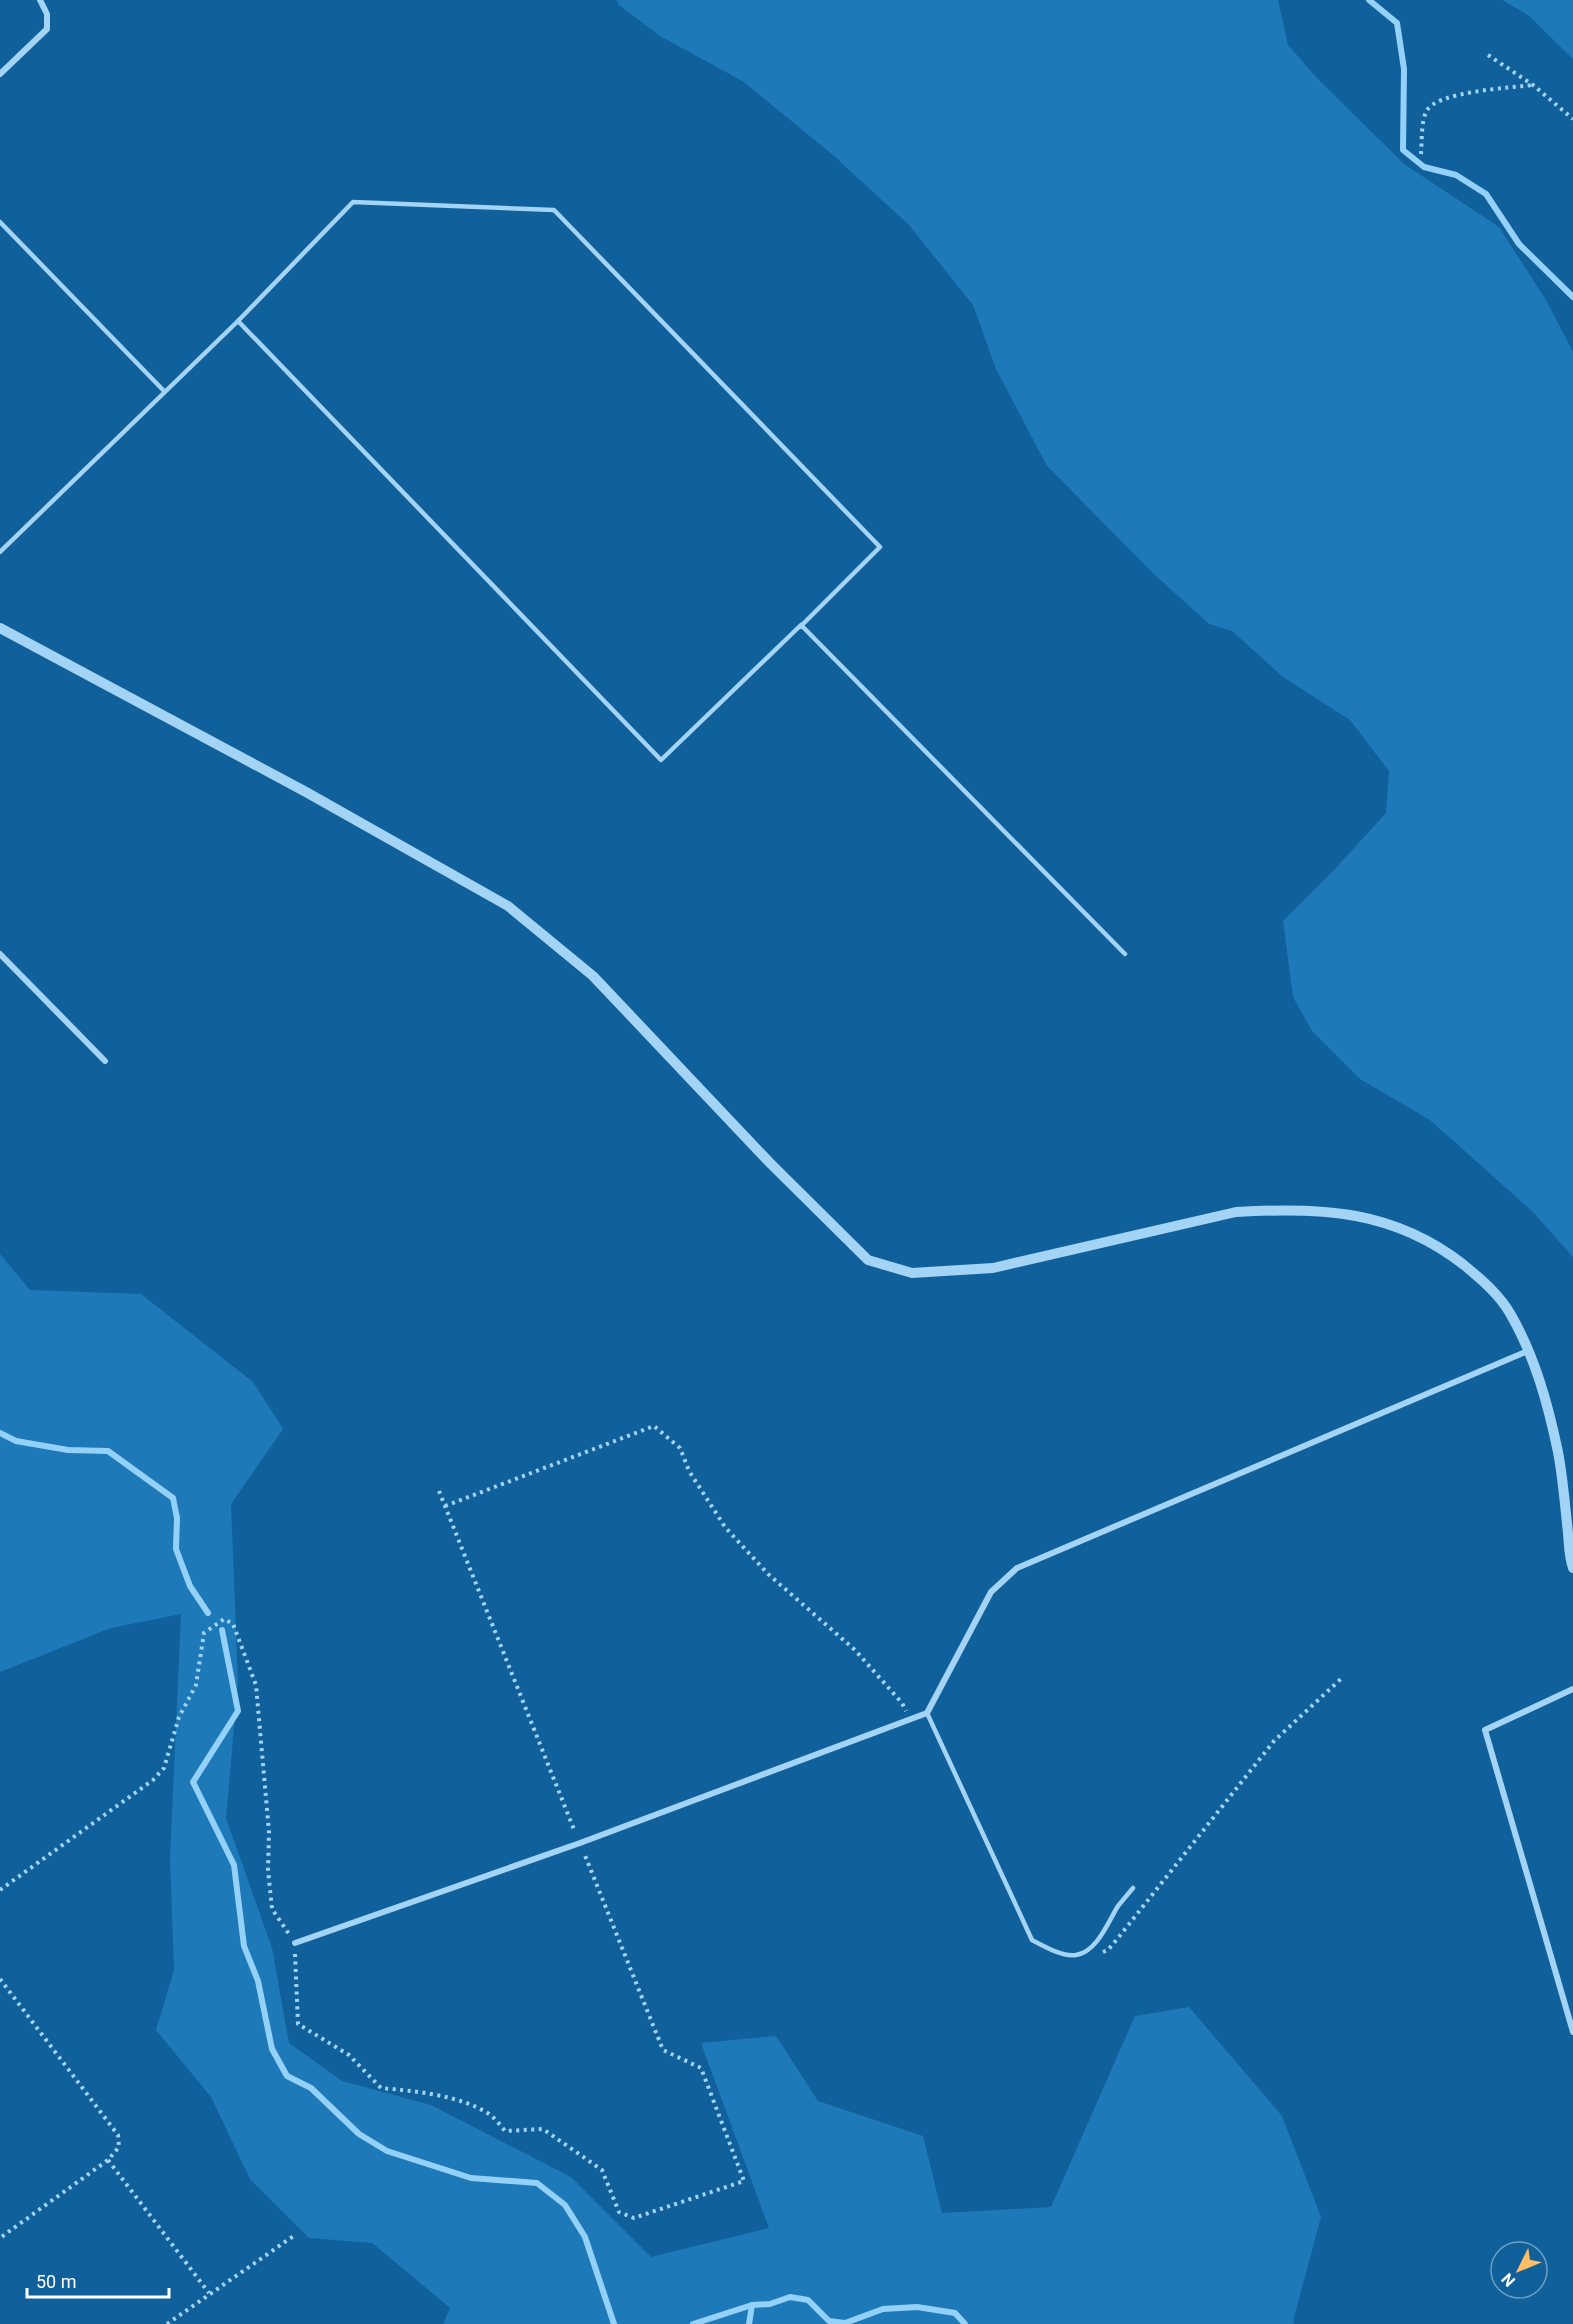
<svg xmlns="http://www.w3.org/2000/svg" width="1573" height="2324" viewBox="0 0 1573 2324" font-family="Roboto,sans-serif">
<rect width="100%" height="100%" fill="#10609b"/>
<!-- green -->
<g fill="#1e79b8">
<path d="M616,0h662l10,45 28,32 88,87 95,63 47,73 27,52v905l-41,-46 -102,-91 -70,-41 -48,-48 -19,-34 -10,-76 51,-51 52,-57 3,-42 -39,-51 -67,-43 -51,-46 -23,-7 -54,-49 -108,-109 -51,-97 -23,-64 -64,-80 -75,-69 -90,-74 -84,-46 -41,-31z"/>
<path d="M1502,0h71v59l-45,-44z"/>
<path d="M0,1254l30,36 111,4 112,88 30,47 -52,75 7,178 -12,136 46,130 17,95 53,38 89,24 140,72 80,80 118,-29 -68,-185 75,-7 42,65 105,35 19,77 109,-6 84,-191 54,-9 93,109 39,101 -28,104 1,3h-851l7,-16 -78,-65 -63,-5 -59,-59 -39,-82 -55,-67 18,-60 -4,-111 11,-245 -70,14 -111,44z"/>
</g>
<g fill="none" stroke-linecap="round" stroke-linejoin="round">
<!-- stream -->
<g stroke="#94d1f8" stroke-width="6">
<path d="M1369,0l28,23 7,46 -1,81 21,17 32,8 30,19 33,50 54,53"/>
<path d="M0,1433l16,8 52,9 40,1 65,47 4,20 -1,31 14,37 18,27"/>
<path d="M222,1630l16,81 -45,71 41,83 10,81 14,35 14,68 15,27 24,12 48,46 28,17 84,27 66,5 28,22 20,32 29,87"/>
<path d="M693,2324l59,-19 18,-1 20,-7 18,3 21,21 16,2 38,-14 34,-2 38,6 10,11"/>
<path d="M749,2324l3,-19"/>
</g>
<!-- path -->
<g stroke="#a3d3f5" stroke-width="4" stroke-dasharray="3 4.5" stroke-linecap="butt">
<path d="M1488,55l45,30 40,34"/>
<path d="M1421,154c1,-13 0,-31 5,-42 9,-21 85,-24 107,-27"/>
<path d="M439,1491l136,341"/>
<path d="M445,1506l209,-80 26,22 9,23 36,56 43,47 87,76 47,53 4,8"/>
<path d="M0,1890l153,-110 11,-12 15,-51 17,-32 8,-52 20,-14 9,5 23,61 13,147 -1,38 4,39 17,25"/>
<path d="M1103,1952l5,-2 10,-12 156,-197 69,-64"/>
<path d="M295,1954l3,70 51,31 32,33c33,3 79,7 108,26 6,4 11,11 16,17l38,-2 59,41 17,42 15,6 110,-37 -43,-113 -38,-18 -79,-197"/>
<path d="M0,1979l118,156 1,12 -11,13 -108,78"/>
<path d="M108,2160l101,133"/>
<path d="M167,2324l128,-89"/>
</g>
<!-- service -->
<g stroke="#a3d3f5" stroke-width="4.5">
<path d="M0,222l164,169"/>
<path d="M238,321l115,-119 201,8 326,337 -80,80"/>
<path d="M0,552l238,-231 423,439 140,-135 324,329"/>
<path d="M927,1713l105,227c12,6 30,17 44,15 21,-3 32,-33 42,-49 5,-6 10,-12 15,-18"/>
</g>
<!-- minor -->
<g stroke="#a3d3f5" stroke-width="6">
<path d="M0,74l47,-45v-15l-7,-14"/>
<path d="M0,954l105,107"/>
<path d="M1573,1689l-88,41 88,302"/>
<path d="M295,1943l285,-100 347,-130 64,-121 26,-24 511,-217"/>
</g>
<!-- tertiary -->
<path stroke="#a3d3f5" stroke-width="10" d="M0,628l306,164 202,114 85,70 177,187 98,97 44,13 81,-5 243,-56c86,-5 158,-2 228,53 17,14 36,30 47,50 24,42 37,89 47,137 5,26 7,54 10,81 1,12 1,24 5,35"/>
</g>
<!-- north arrow -->
<g transform="translate(1519 2270) rotate(227)"><circle r="28" fill="#10609b" stroke="#70a0c3" stroke-width="1.5"/>
<path d="M0-4.5L10 22L0 15L-10 22Z" fill="#ffbe67"/>
<text y="-9" font-size="16" font-weight="bold" text-anchor="middle" fill="#ffffff">N</text>
</g>
<!-- scale -->
<path d="M27 2288v9h142v-9" fill="none" stroke="#ffffff" stroke-width="3"/>
<text x="36" y="2288" font-size="18" fill="#ffffff" stroke="#10609b" stroke-width="4.5" paint-order="stroke">50 m</text>
</svg>
